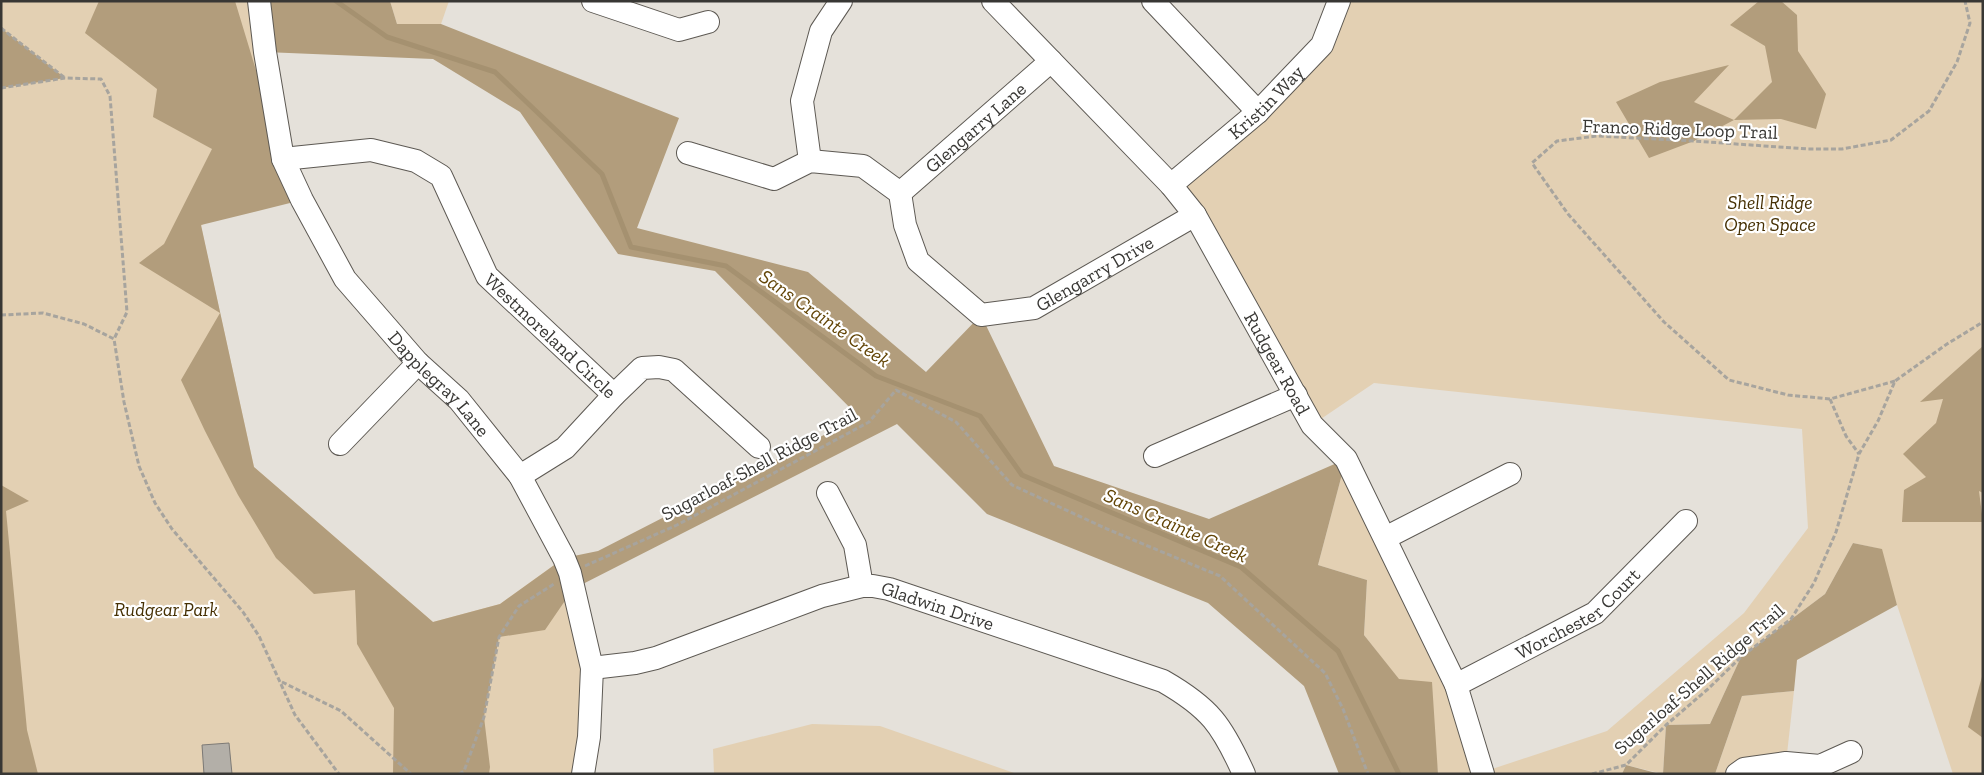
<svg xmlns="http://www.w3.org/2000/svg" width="1984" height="775" viewBox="0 0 1984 775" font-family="'Zilla Slab',serif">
<rect width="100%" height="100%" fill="#e5e1da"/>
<!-- green -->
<g fill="#e3d0b3">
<path d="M1,1h258l24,158 -82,67 53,241 179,155 67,-18 64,-46 28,110 -9,106h-582z"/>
<path d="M390,1h59l-8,23h-44z"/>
<path d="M1339,1h644v773h-30l-56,-169 -21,-57 -23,-5 -28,51 -84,63 -31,67 -44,1 -3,49 -37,-9 -4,9h-184l-1,-9 -38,-85 -35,-45 3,-55 -49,-15 28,-106 137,313 124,-41 137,-118 64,-85 -6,-99 -428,-46 -62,42 -141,-240 151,-140z"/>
<path d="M1794,691l-8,72 -49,11h-22l27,-78z"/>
<path d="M812,724l68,2 137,48h-303l-1,-25z"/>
</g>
<!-- forest -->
<g fill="#b29d7c">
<path d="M99,1h136l48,158 19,41 -101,25 53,242 179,155 67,-18 64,-46 34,-7 261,-134 -144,-146 -97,-17 -98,-142 -87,-53 -168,-7 -6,-51h131l7,23h44l238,94 -42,110 171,44 118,100 55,-57 73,151 155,53 137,-60 -28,106 49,15 -3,55 35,44 33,3 6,92h-99l-35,-88 -96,-83 -221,-89 -90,-90 -324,165 -28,41 -46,7 -15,80 6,50 -1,7h-96l1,-66 -37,-64 -2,-54 -41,4 -38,-36 -38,-63 -33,-64 -24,-51 39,-67 -81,-50 25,-19 48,-95 -59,-32 4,-28 -72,-56z"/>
<path d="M1759,1h22l16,14 1,36 28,43 -10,35 -35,-10 -47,1 -40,21 -45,17 -33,-56 44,-20 69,-17 -35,37 40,18 38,-38 -7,-36 -35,-21z"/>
<path d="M1,28l64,50 -64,10z"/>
<path d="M1983,346v147l-4,-2 4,31h-81l2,-32 22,-13 -23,-23 33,-31 7,-24 -23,3z"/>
<path d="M1,485l28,16 -23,10 21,219 11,44h-37z"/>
<path d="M1853,543l29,6 15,56 -100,55 -3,31 -52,5 -27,78h-52l3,-49 44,-1 31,-67 84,-63z"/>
<path d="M1983,673v65l-15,-11z"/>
<path d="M1626,765l34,9h-38z"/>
</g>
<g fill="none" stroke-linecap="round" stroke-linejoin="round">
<!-- stream -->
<path stroke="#a59170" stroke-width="5" d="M336,1l51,36 108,35 107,102 29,73 95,19 150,110 104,40 42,59 219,92 97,84 61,123"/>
<defs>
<g id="minor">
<path id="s1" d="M259,1l6,51 18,107 19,41 43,79 73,84 41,37 61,76 44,82 6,15 22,95 -3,69 -6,37"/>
<path d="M593,1l86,29 29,-8"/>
<path id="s2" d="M993,1l178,184 24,30 117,210 34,34 110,226 27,89"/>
<path d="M1153,1l105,111"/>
<path id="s3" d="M688,153l86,26 36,-18 53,5 37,27 5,32 13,36 63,54 53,-7 161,-93"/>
<path id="s4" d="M283,159l88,-9 45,11 25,15 46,100 127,119"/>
<path d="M810,161l-8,-60 19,-70 20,-30"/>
<path id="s5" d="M1171,185l87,-73 64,-67 17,-44"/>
<path id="s6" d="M900,193l151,-132"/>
<path d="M340,444l78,-81"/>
<path d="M1155,456l141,-61"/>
<path d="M520,476l45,-28 49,-53 28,-27 17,-1 15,3 85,77"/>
<path d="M828,493l27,52 7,41"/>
<path d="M1385,538l125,-64"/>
<path id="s7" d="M592,668l43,-5 21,-5 166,-62 40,-10h11l16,3 274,92c47,27 59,44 81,93"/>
<path id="s8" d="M1456,685l139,-72 91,-92"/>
<path d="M1737,774l7,-5 42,-6 34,3 31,-14"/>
</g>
</defs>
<!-- minor casing -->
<use href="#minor" stroke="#5d5953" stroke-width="24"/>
<!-- path -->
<g stroke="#a7a49e" stroke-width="3" stroke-dasharray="5 2.5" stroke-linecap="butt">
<path d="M1,28l64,50"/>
<path d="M1,88l64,-10 36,1 9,17 17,216 -13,27"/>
<path d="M1,315l42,-2 41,11 30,15 10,63 15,64 16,37 17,26 71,83 16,24 36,79 44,59"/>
<path d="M1895,381l-65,18 -42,-4 -59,-15 -65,-58 -96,-108 -36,-51 25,-22 40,-5 97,5 114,8h34l49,-9 38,-29 28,-49 13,-39 -5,-22"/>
<path d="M1830,399l16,37 13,18"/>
<path d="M585,566l92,-41 192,-103 27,-32 60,32 56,63 95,44 113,47 105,97 18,36 25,65"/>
<path d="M282,682l59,29 70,63"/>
<path d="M459,774l5,-3 20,-54 15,-80 20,-31 35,-22"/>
<path d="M1592,774l34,-9 40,-40 42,-36 33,-32 50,-38 23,-36 22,-51 23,-78 19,-33 17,-40 52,-37 36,-22"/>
</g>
<!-- minor -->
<use href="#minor" stroke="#fff" stroke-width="22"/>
</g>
<!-- wall -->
<path fill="#9a9690" d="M202,745l30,29h-28z"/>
<!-- building -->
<path fill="#b3afa8" stroke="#7d7a76" d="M229,743l3,31h-28l-2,-29z"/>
<g text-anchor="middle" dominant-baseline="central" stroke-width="4.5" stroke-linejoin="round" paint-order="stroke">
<!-- street labels -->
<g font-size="19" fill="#383734" stroke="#fff">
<text stroke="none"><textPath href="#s5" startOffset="126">Kristin Way</textPath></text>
<text stroke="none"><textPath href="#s6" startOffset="100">Glengarry Lane</textPath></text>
<text transform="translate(1680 129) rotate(2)">Franco Ridge Loop Trail</text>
<text stroke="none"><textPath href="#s3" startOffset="506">Glengarry Drive</textPath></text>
<text stroke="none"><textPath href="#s4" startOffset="361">Westmoreland Circle</textPath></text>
<text stroke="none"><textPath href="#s2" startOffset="464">Rudgear Road</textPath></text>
<text stroke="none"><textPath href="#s1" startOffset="436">Dapplegray Lane</textPath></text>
<text transform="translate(759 464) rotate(-28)">Sugarloaf-Shell Ridge Trail</text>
<text stroke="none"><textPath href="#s7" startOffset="362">Gladwin Drive</textPath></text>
<text stroke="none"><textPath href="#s8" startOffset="142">Worchester Court</textPath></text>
<text transform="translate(1699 679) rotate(-41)">Sugarloaf-Shell Ridge Trail</text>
</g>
<!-- park labels -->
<g font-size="19" font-style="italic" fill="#452f02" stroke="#fff">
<text x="1770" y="202">Shell Ridge<tspan x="1770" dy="22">Open Space</tspan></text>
<text x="166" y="609">Rudgear Park</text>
</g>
<!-- water labels -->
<g font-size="20" font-style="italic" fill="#624406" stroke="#fff">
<text transform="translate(825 318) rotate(35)">Sans Crainte Creek</text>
<text transform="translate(1176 525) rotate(24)">Sans Crainte Creek</text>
</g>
</g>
<!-- border -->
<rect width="1984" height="775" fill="none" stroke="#383734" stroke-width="5"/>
</svg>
